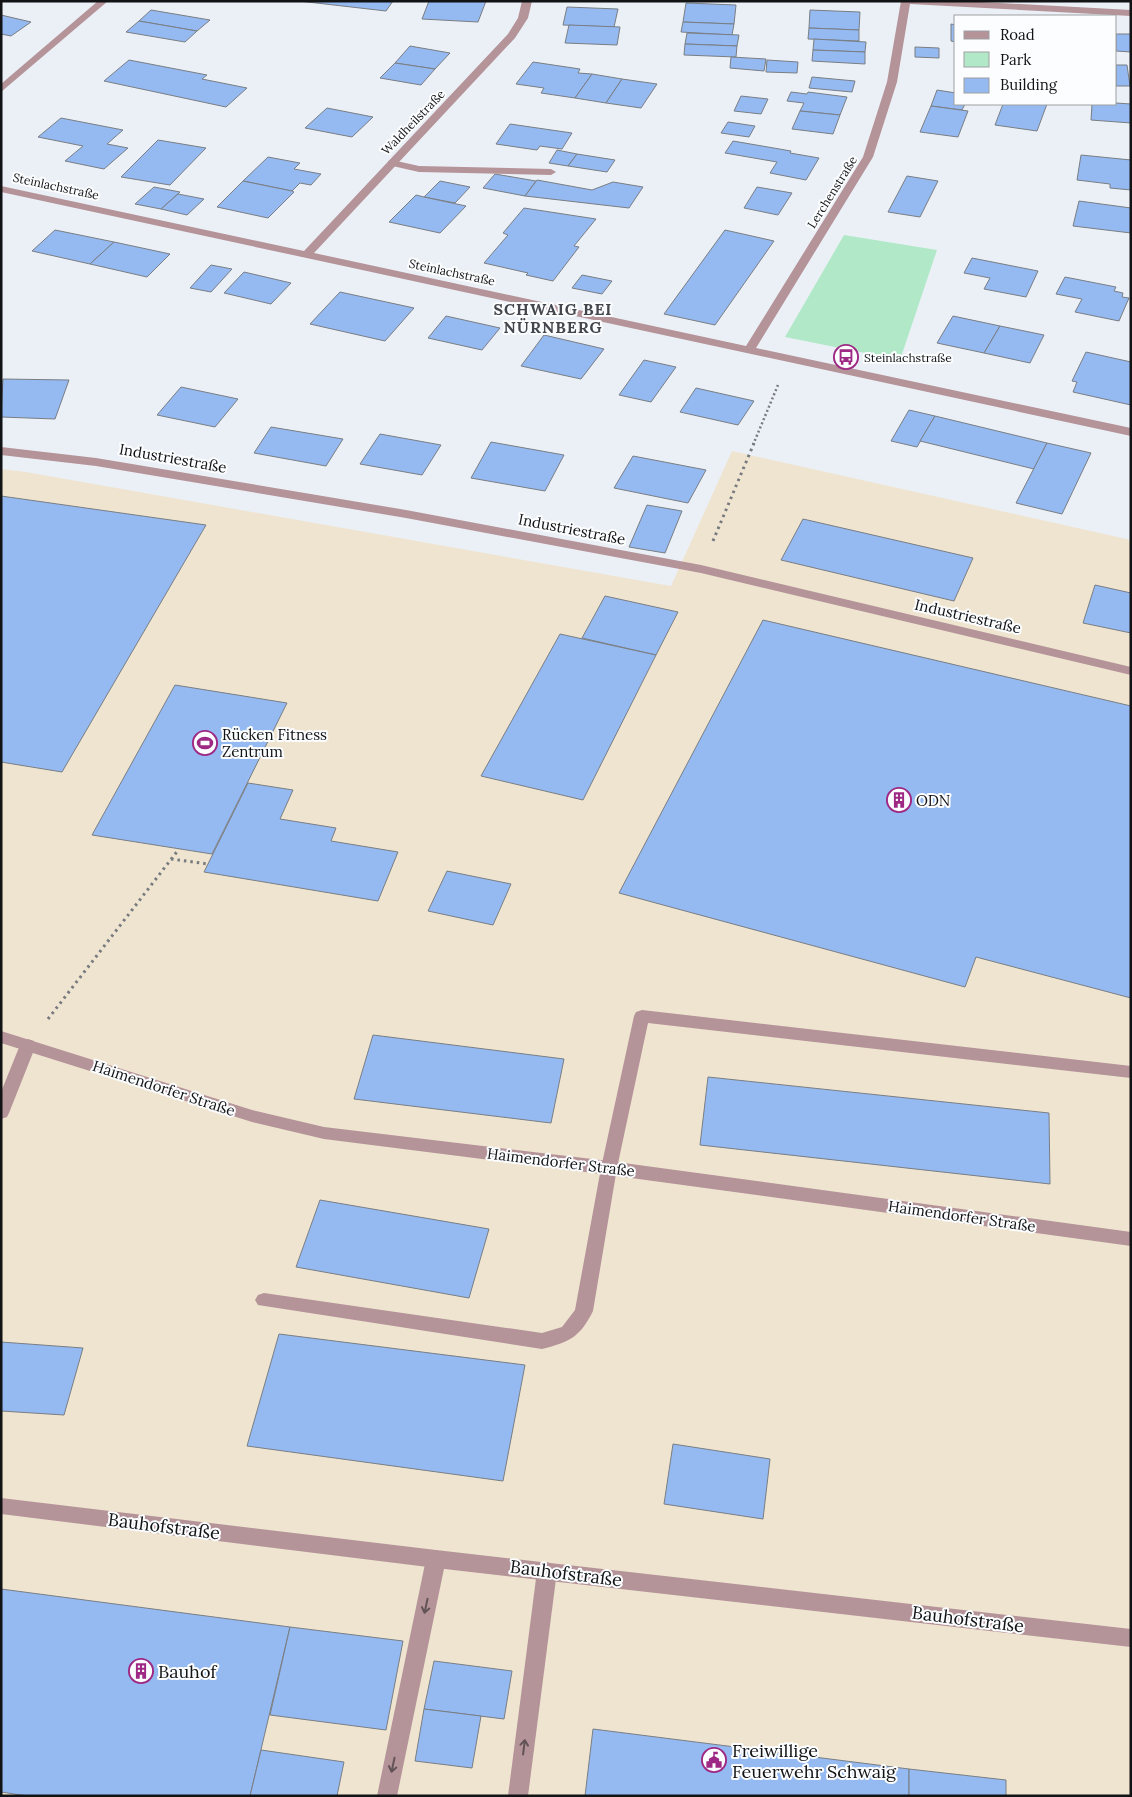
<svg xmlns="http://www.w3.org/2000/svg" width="1132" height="1797" viewBox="0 0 1132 1797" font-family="Lora,serif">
<rect width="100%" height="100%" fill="#ebf0f7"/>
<!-- industrial -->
<path fill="#efe4d0" d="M732,451l399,89v1256h-1130v-1327l25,3 645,114z"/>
<!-- green -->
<path fill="#b1e9c8" d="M844,235l93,15 -37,110 -115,-23z"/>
<!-- building -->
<g fill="#95b9f1" stroke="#797e84">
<path d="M299,1h94l-7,10z"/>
<path d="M429,1h57l-8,21 -56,-3z"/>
<path d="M686,3l50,2 -2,19 -51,-2z"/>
<path d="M567,7l51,2 -4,18 -51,-2z"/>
<path d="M151,10l59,10 -13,11 -58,-10z"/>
<path d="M810,10l50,2 -1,18 -50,-2z"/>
<path d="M1,15l30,7 -20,14 -10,-2z"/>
<path d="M139,21l58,10 -12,11 -59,-10z"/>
<path d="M683,22l51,2 -2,11 -51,-3z"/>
<path d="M951,24l5,1v17l-5,-1z"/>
<path d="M569,25l51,2 -3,18 -52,-2z"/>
<path d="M809,28l50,2v11l-51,-2z"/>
<path d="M687,33l52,2 -2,11 -52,-2z"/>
<path d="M1116,34h15v18l-15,-1z"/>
<path d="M814,39l52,3 -1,10 -52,-2z"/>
<path d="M685,44l52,2 -1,11 -52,-2z"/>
<path d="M410,46l40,7 -15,16 -40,-6z"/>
<path d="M915,47l24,1v10l-24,-1z"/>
<path d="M813,50l52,2v12l-53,-3z"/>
<path d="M731,57l35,2 -2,12 -34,-3z"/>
<path d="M129,60l78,15 -5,4 45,9 -21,19 -122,-26z"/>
<path d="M767,60l31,2 -1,11 -31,-1z"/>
<path d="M533,62l47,7 -2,4 14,1 -17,24 -34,-5 3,-5 -28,-4z"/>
<path d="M395,63l40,6 -14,16 -41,-7z"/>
<path d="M1116,65h11l3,21h-14z"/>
<path d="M592,74l30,5 -16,24 -31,-5z"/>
<path d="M812,77l43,4 -3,11 -43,-4z"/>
<path d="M622,79l35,5 -16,24 -35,-5z"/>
<path d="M937,90l19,3v11h9l-3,6 -31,-4z"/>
<path d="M791,92l16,2 1,-2 39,5 -7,18 -40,-4 4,-8 -17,-2z"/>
<path d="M741,96l27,3 -7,15 -27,-3z"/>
<path d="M1116,103l15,1v19l-40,-3 1,-16z"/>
<path d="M1003,104h44l-10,27 -42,-6z"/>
<path d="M931,106l37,5 -10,26 -38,-5z"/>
<path d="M327,108l46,9 -21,20 -47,-9z"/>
<path d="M800,111l40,4 -7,19 -41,-5z"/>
<path d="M61,118l62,12 -16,14 21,4 -24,21 -39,-8 18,-15 -45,-9z"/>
<path d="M728,122l27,4 -6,11 -28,-4z"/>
<path d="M510,124l62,9 -10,16 -22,-3 -3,4 -41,-6z"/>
<path d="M158,140l48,8 -36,37 -49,-8z"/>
<path d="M733,141l58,10 -1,2 29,5 -13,22 -36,-7 7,-11 -52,-9z"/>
<path d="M557,150l20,4 -9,12 -19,-3z"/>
<path d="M577,154l38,6 -8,12 -39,-6z"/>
<path d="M1081,155l50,5v30l-21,-2v-4l-33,-4z"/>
<path d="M268,157l32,6 -6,6 27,5 -10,11 -11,-2 -8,8 -49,-10z"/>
<path d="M495,174l41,7 -11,15 -42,-8z"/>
<path d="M907,176l31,5 -18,36 -32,-5z"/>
<path d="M537,180l55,10 21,-8 30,5 -14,21 -104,-12z"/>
<path d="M243,181l49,10 2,1 -26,26 -51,-11z"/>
<path d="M440,181l30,6 -15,16 -31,-6z"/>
<path d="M154,187l26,5 -19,17 -26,-5z"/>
<path d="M757,187l35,6 -14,22 -34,-7z"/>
<path d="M178,194l26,5 -17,16 -26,-6z"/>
<path d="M416,195l8,2 42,9 -26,27 -51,-11z"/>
<path d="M1079,201l52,7v25l-58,-7z"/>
<path d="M524,208l72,11 -22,27 5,1 -26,34 -27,-6 2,-2 -44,-10 24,-28 -5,-2z"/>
<path d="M55,230l59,12 -24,22 -58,-13z"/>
<path d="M725,230l49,11 -59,84 -51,-11z"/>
<path d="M114,242l56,12 -23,23 -57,-13z"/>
<path d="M972,258l66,13 -12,26 -42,-8 6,-11 -26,-5z"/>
<path d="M211,265l21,4 -21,23 -21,-4z"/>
<path d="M244,272l47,11 -20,21 -47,-11z"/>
<path d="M582,275l30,6 -10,13 -30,-6z"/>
<path d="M1065,277l51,10 -2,4 9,2 -1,4 7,1 -10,23 -44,-9 7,-13 -26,-5z"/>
<path d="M340,292l74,16 -29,33 -75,-17z"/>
<path d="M446,316l54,12 -18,22 -54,-12z"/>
<path d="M953,316l47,10 -16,27 -47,-10z"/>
<path d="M1000,326l44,9 -14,28 -46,-10z"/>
<path d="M544,335l60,14 -23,30 -60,-13z"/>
<path d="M1086,352l45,10v43l-58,-13 4,-10 -5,-1z"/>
<path d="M644,360l32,7 -25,35 -32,-7z"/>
<path d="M3,379l66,1 -14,39 -54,-2z"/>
<path d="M181,387l57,12 -23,28 -58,-12z"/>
<path d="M696,388l58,13 -16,24 -58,-13z"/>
<path d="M909,410l26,6 -18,31 -26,-6z"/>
<path d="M935,416l112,27 -13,26 -114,-28z"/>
<path d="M271,427l72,12 -17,27 -72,-13z"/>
<path d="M380,434l61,11 -19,30 -62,-11z"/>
<path d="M491,442l73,13 -19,36 -74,-13z"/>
<path d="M1047,443l44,10 -29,61 -46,-11z"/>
<path d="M633,456l73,14 -18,33 -74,-15z"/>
<path d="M1,496l205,29 -144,247 -61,-10z"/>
<path d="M647,505l35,6 -17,42 -36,-6z"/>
<path d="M803,519l170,39 -19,43 -173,-41z"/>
<path d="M1095,585l36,8v40l-48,-10z"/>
<path d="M605,596l73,16 -22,43 -74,-17z"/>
<path d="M763,620l368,86v292l-155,-41 -11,30 -346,-94z"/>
<path d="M560,634l96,21 -73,145 -102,-24z"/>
<path d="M175,685l112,18 -75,151 -120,-19z"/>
<path d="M248,783l45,7 -13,29 56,9 -5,13 67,11 -20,49 -174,-29z"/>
<path d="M447,871l64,13 -18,41 -65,-14z"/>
<path d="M373,1035l191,24 -13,64 -197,-24z"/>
<path d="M708,1077l341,36 1,71 -350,-39z"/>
<path d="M320,1200l169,29 -20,69 -173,-31z"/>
<path d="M279,1334l246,31 -22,116 -256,-35z"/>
<path d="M1,1342l82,6 -19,67 -63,-4z"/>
<path d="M673,1444l97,15 -7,60 -99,-15z"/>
<path d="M1,1589l289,38 -40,169h-223l-26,-4z"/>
<path d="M290,1627l113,14 -17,89 -116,-15z"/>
<path d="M434,1661l78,10 -8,48 -80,-10z"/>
<path d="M424,1709l57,7 -9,52 -57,-7z"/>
<path d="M593,1729l316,40v27h-324z"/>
<path d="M261,1750l83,12 -7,34h-87z"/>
<path d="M909,1769l97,11v16h-97z"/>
</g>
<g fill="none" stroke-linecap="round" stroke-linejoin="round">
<!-- path-far1 -->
<path stroke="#777a7e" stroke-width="2.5" stroke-dasharray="2 2.5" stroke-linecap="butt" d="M753,445l25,-60"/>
<!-- path -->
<g stroke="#777a7e" stroke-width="3" stroke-dasharray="2.5 4" stroke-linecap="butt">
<path d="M713,541l41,-98"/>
<path d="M171,859l37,5"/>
<path d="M48,1019l131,-170"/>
</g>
<!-- lane -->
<g fill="#b49399" fill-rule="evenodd">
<path d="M392,160l27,6 132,3 5,3 -5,3 -132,-3 -31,-7v-4z"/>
<path d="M642,1010l489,56v12l-483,-55 -31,145 -24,143c-13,26 -23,31 -51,38l-284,-44 -3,-5 3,-5 6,-2 278,40 20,-6 13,-17 26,-142 33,-152 2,-4z"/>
<path d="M28,1039l6,2 2,4 -27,68 -2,4 -6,2v-27l19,-47 2,-4z"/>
<path d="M436,1550l7,3 3,6 -49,237h-20l49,-237 3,-6z"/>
<path d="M547,1562l7,3 3,6 -29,225h-20l29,-225 3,-6z"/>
</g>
<!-- street -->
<g fill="#b49399" fill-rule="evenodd">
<path d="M98,1h10l-107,91v-8z"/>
<path d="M522,1h10l-4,17 -13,20 -201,215 432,93 117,-189 24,-75 14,-81h62l168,9v6l-221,-12 -13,78 -24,75 -117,191 375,80v8l-1130,-244v-6l303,65 204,-217 10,-16z"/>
<path d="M1,447l95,11 310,52 295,55 430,102v8l-430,-102 -295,-55 -310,-52 -95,-11z"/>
<path d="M1,1031l251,79 72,17 285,34 522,71v14l-522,-71 -285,-36 -72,-17 -251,-79z"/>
<path d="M1,1498l435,52 695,79v18l-695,-79 -435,-54z"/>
</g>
</g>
<!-- one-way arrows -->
<defs><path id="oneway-shaft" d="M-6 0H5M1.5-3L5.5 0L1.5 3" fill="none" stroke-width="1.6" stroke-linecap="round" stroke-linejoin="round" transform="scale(1.25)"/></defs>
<g stroke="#625357">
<use href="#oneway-shaft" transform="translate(426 1606) rotate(102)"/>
<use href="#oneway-shaft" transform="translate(524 1747) rotate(-83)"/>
<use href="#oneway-shaft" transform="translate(393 1765) rotate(102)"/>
</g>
<!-- icons -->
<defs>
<symbol id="bus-ring" viewBox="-11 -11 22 22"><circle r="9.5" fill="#fcfdfe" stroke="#9e2984" stroke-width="1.5"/><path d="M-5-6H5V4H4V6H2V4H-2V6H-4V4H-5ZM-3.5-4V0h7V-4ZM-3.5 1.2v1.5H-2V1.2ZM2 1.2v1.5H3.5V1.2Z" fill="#9e2984"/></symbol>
<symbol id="stadium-ring" viewBox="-11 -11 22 22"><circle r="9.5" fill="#fcfdfe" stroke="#9e2984" stroke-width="1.5"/><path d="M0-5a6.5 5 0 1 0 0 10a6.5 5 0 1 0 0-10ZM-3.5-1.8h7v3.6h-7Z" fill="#9e2984"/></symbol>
<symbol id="building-ring" viewBox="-11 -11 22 22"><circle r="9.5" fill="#fcfdfe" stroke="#9e2984" stroke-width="1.5"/><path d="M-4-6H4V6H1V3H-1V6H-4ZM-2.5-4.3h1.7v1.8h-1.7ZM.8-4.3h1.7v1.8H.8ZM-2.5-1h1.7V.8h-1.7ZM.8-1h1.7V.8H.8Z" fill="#9e2984"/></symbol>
<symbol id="civic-ring" viewBox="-11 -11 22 22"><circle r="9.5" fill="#fcfdfe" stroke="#9e2984" stroke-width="1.5"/><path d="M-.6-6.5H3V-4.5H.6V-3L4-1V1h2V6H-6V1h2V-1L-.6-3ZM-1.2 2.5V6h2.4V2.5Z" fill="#9e2984"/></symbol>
</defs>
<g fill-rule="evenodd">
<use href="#bus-ring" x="832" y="343" width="28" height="28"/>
<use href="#stadium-ring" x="191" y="729" width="28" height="28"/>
<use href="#building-ring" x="885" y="786" width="28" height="28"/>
<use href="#building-ring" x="127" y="1657" width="28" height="28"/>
<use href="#civic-ring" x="700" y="1746" width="28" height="28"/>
</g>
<g text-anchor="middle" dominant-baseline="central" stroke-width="4" stroke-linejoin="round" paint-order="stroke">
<!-- far-street labels -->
<g font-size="12" fill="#111315" stroke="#fcfdfe">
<text transform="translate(413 122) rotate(-46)">Waldheilstraße</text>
<text transform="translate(56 186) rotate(12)">Steinlachstraße</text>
<text transform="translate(832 192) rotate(-58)">Lerchenstraße</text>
<text transform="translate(452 272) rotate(12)">Steinlachstraße</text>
</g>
<!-- far-poi labels -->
<g font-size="12" fill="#111315" stroke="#fcfdfe" text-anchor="start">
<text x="864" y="357">Steinlachstraße</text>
</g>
<!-- street labels -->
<g font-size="15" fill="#111315" stroke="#fcfdfe">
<text transform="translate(173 458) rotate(10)">Industriestraße</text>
<text transform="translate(572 529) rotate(11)">Industriestraße</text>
<text transform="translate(968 616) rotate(13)">Industriestraße</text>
<text transform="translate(164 1088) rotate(18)">Haimendorfer Straße</text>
<text transform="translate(561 1162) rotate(7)">Haimendorfer Straße</text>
<text transform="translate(962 1216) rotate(8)">Haimendorfer Straße</text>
</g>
<!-- poi labels -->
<g font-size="15" fill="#111315" stroke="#fcfdfe" text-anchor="start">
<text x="222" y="734">Rücken Fitness<tspan x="222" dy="17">Zentrum</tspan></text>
<text x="916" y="800">ODN</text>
</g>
<!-- far-district labels -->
<g font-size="16" font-weight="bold" letter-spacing="1" fill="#43474d" stroke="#fcfdfe">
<text x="553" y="309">SCHWAIG BEI<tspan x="553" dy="18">NÜRNBERG</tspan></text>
</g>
<!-- near-street labels -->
<g font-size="18" fill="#111315" stroke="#fcfdfe">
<text transform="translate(164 1526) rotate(7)">Bauhofstraße</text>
<text transform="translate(566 1573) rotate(7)">Bauhofstraße</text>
<text transform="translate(968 1619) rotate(7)">Bauhofstraße</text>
</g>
<!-- near-poi labels -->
<g font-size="18" fill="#111315" stroke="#fcfdfe" text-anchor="start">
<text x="158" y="1671">Bauhof</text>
<text x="732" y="1750">Freiwillige<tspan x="732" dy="21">Feuerwehr Schwaig</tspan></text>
</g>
</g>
<!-- border -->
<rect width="1132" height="1797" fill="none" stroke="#111315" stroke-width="5"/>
<!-- legend -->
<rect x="954" y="15" width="162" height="90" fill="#fcfdfe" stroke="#9e9fa1"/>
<rect x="964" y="31" width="25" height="8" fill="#b49399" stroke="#9e9fa1"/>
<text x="1000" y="40" font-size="15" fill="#111315">Road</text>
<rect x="964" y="52" width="25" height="15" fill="#b1e9c8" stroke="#9e9fa1"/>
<text x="1000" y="65" font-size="15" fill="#111315">Park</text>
<rect x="964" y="78" width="25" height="15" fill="#95b9f1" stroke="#9e9fa1"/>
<text x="1000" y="90" font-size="15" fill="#111315">Building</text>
</svg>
